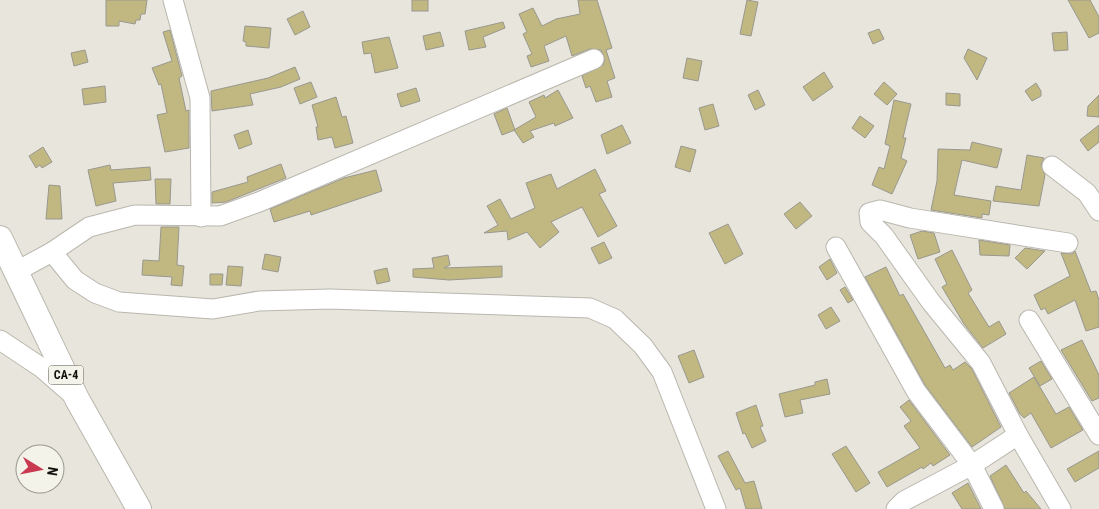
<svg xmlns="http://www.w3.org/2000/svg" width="1099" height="509" viewBox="0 0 1099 509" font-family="'Roboto Condensed',sans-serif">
<rect width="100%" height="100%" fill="#e7e5dc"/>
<!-- building -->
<g fill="#c1b781" stroke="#99988f">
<path d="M106,0h41l-2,14h-4l-1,6h-4l-1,4 -16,-3v5h-13z"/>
<rect x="412" y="0" width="16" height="11"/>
<path d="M578,0h19l15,48 -6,2 9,28 -8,3 5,16 -16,5 -6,-16 -4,2 -4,-12 21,-11 2,-5 -4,-10 -11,-1 -18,7 -6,-20 -22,10 5,15 -18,6 -4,-11 5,-2 -9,-20 4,-2 -8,-18 14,-6 9,18 14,-7 24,-5z"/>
<path d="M747,0l11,2 -7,34 -11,-2z"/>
<path d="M1068,0h22l9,17v16l-10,5z"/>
<path d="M303,11l7,16 -15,8 -8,-16z"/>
<path d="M503,22l2,6 -22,9 3,10 -17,3 -4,-19z"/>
<path d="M245,26l26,2 -2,20 -23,-2v-4l-3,-1z"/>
<path d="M879,29l5,10 -11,5 -5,-11z"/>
<path d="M170,30l12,46 -3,2 7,33 3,-1v38l-24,4 -8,-37 10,-2 -6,-29 -2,1 -7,-17 20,-7 -9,-29z"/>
<path d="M440,32l4,14 -18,4 -3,-14z"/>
<path d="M1067,32l1,18 -14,1 -2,-18z"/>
<path d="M389,37l9,31 -23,5 -4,-20 -7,1 -2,-12z"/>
<path d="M968,49l19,9 -10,22 -13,-22z"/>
<path d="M85,50l3,12 -14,4 -3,-13z"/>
<path d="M687,58l15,3 -4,20 -15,-3z"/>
<path d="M295,67l5,12 -19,8 -31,7 3,11 -41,6 -1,-20 57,-13z"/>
<path d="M824,72l9,15 -20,14 -10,-14z"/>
<path d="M311,82l6,15 -17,7 -6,-16z"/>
<path d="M884,82l13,12 -10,11 -13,-11z"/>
<path d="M1036,83l5,8v5l-9,5 -7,-10z"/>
<path d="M105,86l1,16 -22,3 -2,-16z"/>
<path d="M416,88l4,13 -19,6 -4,-13z"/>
<path d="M558,90l15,28 -18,8 -1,-3 -24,8 4,6 -11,6 -9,-13 22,-13 -7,-15 15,-7 1,3z"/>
<path d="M758,90l7,15 -10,5 -7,-15z"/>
<path d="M946,93l14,1v12l-14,-1z"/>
<path d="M1099,95v22l-12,-1 1,-10z"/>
<path d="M336,97l6,20 4,-1 7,27 -18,5 -3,-11 -14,3 -2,-13h2l-6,-22z"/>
<path d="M894,100l17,4 -8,34h3l-5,20 6,3 -15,33 -20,-9 7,-18 5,2 6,-23 -5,-2z"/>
<path d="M713,104l6,22 -14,4 -6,-22z"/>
<path d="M507,108l8,22 -13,5 -8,-21z"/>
<path d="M860,116l14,10 -9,12 -13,-10z"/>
<path d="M622,125l9,18 -24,11 -6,-19z"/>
<path d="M1099,125v17l-11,9 -8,-11z"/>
<path d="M248,130l4,14 -13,5 -5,-14z"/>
<path d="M972,142l30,7 -5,19 -35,-8 -8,35 37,6 -2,14 -7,-1v4l-51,-8 6,-29 1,-32 32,1z"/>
<path d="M681,146l15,4 -6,22 -15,-5z"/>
<path d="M43,147l9,15 -10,6 -2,-3 -4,3 -7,-12z"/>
<path d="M1027,155l17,3 -3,7 4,10 -6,31 -46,-5 3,-15 25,4z"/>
<path d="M281,164l5,14 -60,24 -14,1v-11l36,-10 -1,-5z"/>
<path d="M110,165l1,5 39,-3 1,13 -38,3 3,18 -20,5 -8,-36z"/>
<path d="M595,169l11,22 -7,3 18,32 -19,11 -16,-30 -31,15 8,10 -19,16 -13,-16 -19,8 -1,-9 -23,2 14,-8 -11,-19 13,-7 11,20 24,-11 -9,-25 25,-9 6,15z"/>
<path d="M376,170l6,21 -71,24 -1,-4 -36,11 -4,-13 74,-31z"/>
<path d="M155,179h16l-1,25h-14z"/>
<path d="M49,185l11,1 2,33h-16z"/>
<path d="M800,202l12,14 -16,13 -12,-15z"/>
<path d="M728,224l15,30 -18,10 -16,-31z"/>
<path d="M161,227h18l-2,38 7,1 -2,20 -11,-1 1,-8 -30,-2 1,-15 16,1z"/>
<path d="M922,231l12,2 6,19 -22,7 -8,-24z"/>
<path d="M979,240l31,5 -1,11 -29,-1z"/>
<path d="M604,242l8,16 -13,6 -8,-16z"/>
<path d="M1025,248l20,3 -18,18 -12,-11z"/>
<path d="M952,250l20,40 -4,3 21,34 10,-6 7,13 -23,14 -19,-24 -22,-37 5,-3 -12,-25z"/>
<path d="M1075,251l16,41 5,-1 3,9v27l-13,4 -11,-31 -27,14 -3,-6 -4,2 -7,-15 36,-19 -9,-23 11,1z"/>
<path d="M265,254l16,3 -3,15 -16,-3z"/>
<path d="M448,255l2,10 -6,3 58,-2v11l-53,3 -36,-3v-8l21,-1 -2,-10z"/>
<path d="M830,259l7,14 -10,7 -8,-13z"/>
<path d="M228,266l15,1 -2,19 -15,-1z"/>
<path d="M886,267l14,29 3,-2 42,74 5,-3 3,5 12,-8 7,7 29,58 -29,20 -47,-62 -60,-108z"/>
<path d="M387,268l3,13 -13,3 -3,-13z"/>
<path d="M210,274h13l-1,11h-12z"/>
<path d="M845,287l8,13 -5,3 -8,-13z"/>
<path d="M831,307l9,14 -14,8 -8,-14z"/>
<path d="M1082,340l17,35v23l-7,3 -31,-51z"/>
<path d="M694,350l10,27 -15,6 -11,-27z"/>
<path d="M1041,361l11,18 -12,7 -11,-18z"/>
<path d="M1034,377l22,37 13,-7 14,23 -32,18 -20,-35 -7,5 -4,-4 -11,-21z"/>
<path d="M827,379l3,15 -30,6 3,13 -18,4 -6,-23 36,-9v-3z"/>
<path d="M909,400l41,55 -17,11 -2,-3 -8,6 -1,-2 -35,20 -9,-15 42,-24 -16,-22 7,-5 -11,-14z"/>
<path d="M756,405l7,21 -3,1 6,14 -14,7 -7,-15 -2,1 -7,-21z"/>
<path d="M846,446l24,37 -14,9 -24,-38z"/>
<path d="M728,451l17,32 9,-2 8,28h-16l-6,-21 -4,2 -18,-34z"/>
<path d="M1099,451v17l-24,14 -8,-13z"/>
<path d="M1006,465l18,28 2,-2 15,18h-36l-15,-33z"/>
<path d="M968,483l13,26h-19l-10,-16z"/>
</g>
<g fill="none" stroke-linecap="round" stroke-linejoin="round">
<defs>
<g id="minor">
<path d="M173,0l27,98 1,119"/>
<path d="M1052,166l35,27 12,18"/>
<path d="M836,247l80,144 56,74 22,44"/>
<path d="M52,252l23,28 20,13 24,9 94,7 46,-8 71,-2 260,9 25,11 28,27 19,26 54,137"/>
<path d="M17,271l35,-19 37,-25 46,-12 85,1 39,-14 335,-143"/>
<path d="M1029,320l70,115"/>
<path d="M0,340l42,28 31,27"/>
<path d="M896,509l8,-8 68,-36 46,-30"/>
<path d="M1061,509l-43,-74 -37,-72 -50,-61 -47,-66 -14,-14 -1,-9 11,-3 30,8 158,25"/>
</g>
<path id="major" d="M0,238l77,161 62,110"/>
</defs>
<!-- minor casing -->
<use href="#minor" stroke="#b9b7ae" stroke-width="21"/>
<!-- major casing -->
<use href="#major" stroke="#b9b7ae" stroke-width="26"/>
<!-- minor -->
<use href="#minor" stroke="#fff" stroke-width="19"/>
<!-- major -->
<use href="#major" stroke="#fff" stroke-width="24"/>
</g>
<g text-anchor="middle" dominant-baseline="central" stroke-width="4" stroke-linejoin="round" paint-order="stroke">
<!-- shield labels -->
<rect fill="#f4f3e9" stroke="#55554f" stroke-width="1" x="48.5" y="365.5" width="35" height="19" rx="4"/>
<g font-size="12" font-weight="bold" fill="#11110d">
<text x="66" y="375">CA-4</text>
</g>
</g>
<!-- north arrow -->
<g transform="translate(40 469) rotate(100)"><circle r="24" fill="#f4f3e9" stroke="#999991"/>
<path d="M0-4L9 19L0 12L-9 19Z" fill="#c93950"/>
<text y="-8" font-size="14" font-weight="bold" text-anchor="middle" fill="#11110d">N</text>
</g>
</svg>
